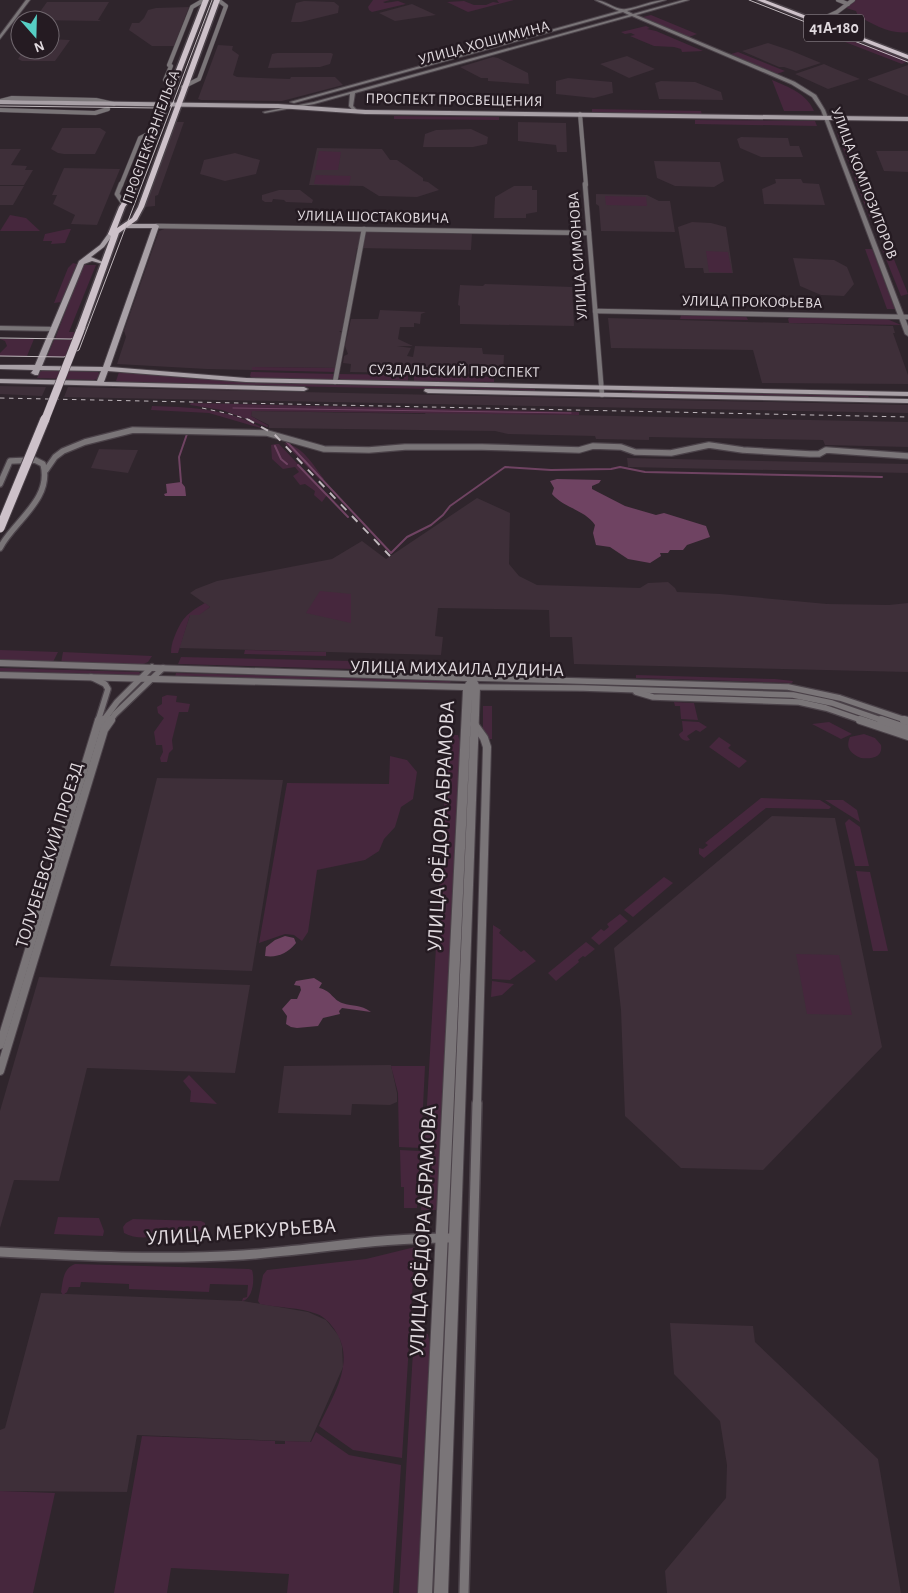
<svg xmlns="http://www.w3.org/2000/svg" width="908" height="1593" viewBox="0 0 908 1593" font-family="'Alegreya Sans',sans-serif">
<rect width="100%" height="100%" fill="#2f252c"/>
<!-- built -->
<g fill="#3e2f39">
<path d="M304,1l30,1 5,4 -1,7 -37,9h-10l5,-19z"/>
<path d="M47,2h62l-11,18h3l-2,1 -65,-1z"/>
<path d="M412,4l24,11 -41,6 -16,-8z"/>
<path d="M189,7l-15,39h-22l-23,-16 3,-7h7l5,-5 4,-8 8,-2z"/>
<path d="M50,39l20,1 -15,21h-33l-4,-2 6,-9h26z"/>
<path d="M768,43l24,8 29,12 -25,8 -12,-4h-5l-37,-16z"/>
<path d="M218,45l15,1 -1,4 7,5 -6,20 4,2 53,2 1,-2h44l8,8 -61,16 -81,-1 -3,-1z"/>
<path d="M277,53h54l2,1 -3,10 -10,3 -52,1 4,-14z"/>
<path d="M627,56l28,13 -26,9 -29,-14z"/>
<path d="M493,57l5,1 30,15 1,11 -41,-3v-3h-7l-21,-11z"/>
<path d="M824,64l9,4 27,11 -32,10 -33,-15z"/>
<path d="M908,65v31l-40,-16v-1z"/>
<path d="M568,78l44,4 1,11 -19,5 -38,-4v-13z"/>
<path d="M661,81l34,1 26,10 2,8 -64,-1 -4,-16z"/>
<path d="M176,122h8l-26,73 -3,1v10l-10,1 24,-73z"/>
<path d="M518,122l48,1 1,29h-10l-1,-7 -38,-4z"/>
<path d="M62,128h38l6,4 -11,22h-31l-6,-1 -7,-4z"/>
<path d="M471,129l17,8 -1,7 -14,3h-50l2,-13 11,-4z"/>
<path d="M741,137l47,1 2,8h9l4,11h-42l-21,-9 -3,-9z"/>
<path d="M317,148l65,1 8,11h7l26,18v3l5,1 11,8 -22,7 -38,-1 -16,-10 -54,-1z"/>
<path d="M0,149h21l-10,16 16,1 -2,4h8l-9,15h-24z"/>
<path d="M876,151h32v21l-24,-1z"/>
<path d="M235,153l25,7 -4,14 -31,7 -25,-7 4,-14z"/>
<path d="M654,161l66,1 4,19 -10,6 -39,-1 -18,-8z"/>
<path d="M64,168l56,1 -23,56 -26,-1 4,-9 -22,-11 4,-9h-5z"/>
<path d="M775,179h26l2,4 16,1 6,21 -61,-1 -2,-15 14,-6z"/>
<path d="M0,186h24l-11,19h-13z"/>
<path d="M514,186h18v4h5v22l-11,2v4h-32l1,-21z"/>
<path d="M279,190h21l13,10 -1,3 -26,-1 -2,-2 -11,-1 -1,3h-7l-3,-2v-5z"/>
<path d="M596,194l51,1 12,6h11l5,31 -74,-1 -2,-25 -3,-2z"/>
<path d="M692,222l19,1 15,4 7,46h-29l-1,-5h-18l-7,-41z"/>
<path d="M167,228l305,5 -1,17 -114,-2 -15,83h-3l3,2 -6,35 -83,-1 -1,3 -45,-1 -90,-5 9,-27 -2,-6 35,-100z"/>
<path d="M793,258l41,2 13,7 7,17 -10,12 -23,-1 -21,-9z"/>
<path d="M485,284l87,3 2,39 -114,-2v-18l-2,-1 2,-20 23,1z"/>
<path d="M380,310l46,2 -5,2 -1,10 -6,-1v4h-14l-2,12 15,7h-16l14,2 -4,8 6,1 2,-11 67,2 1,6 21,1 -1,20 -153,-3 1,-8 -8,-1 1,-7 4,-2 -3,-8 6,-27h27z"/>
<path d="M608,318l285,8 2,7h-2l15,42v9l-146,-1 -9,-33 -142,-2z"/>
<path d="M0,386l46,1 -4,9 -42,-2z"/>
<path d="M68,387l840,18v8l-844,-16z"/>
<path d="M252,411l173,3 1,-2 482,10v25l-83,-2 -2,-5 -174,-3v3l-53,-1 -1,-3 -87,-2 -13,-3 -226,-3v-3l-18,-9z"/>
<path d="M99,449l36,1h3l-10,23 -37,-5z"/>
<path d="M627,458l281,6v9l-280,-6z"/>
<path d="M477,498l33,15 -1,51 10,12 18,9 103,3 8,-5 20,-1 7,6 2,4 43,2 107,10 62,1 19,-2v69l-334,-8 -2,-27h-22l-1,-27 -111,-2 -3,28 8,1 -2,18 -262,-7 11,-33h7l13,-8 -20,-14 6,-4 21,-8 115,-22 30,-18 24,18z"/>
<path d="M157,778l126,2 -31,191 -142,-5z"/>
<path d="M772,816l63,2 47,229 -119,123 -82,-2 -56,-52 -4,-106 -7,-62z"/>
<path d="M39,977l211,8 -15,88 -148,-5 -28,113 -45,-1 -14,48v-117z"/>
<path d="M391,1065l6,28v9l-7,3 -38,-1 -1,11 -73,-2 6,-47z"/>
<path d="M41,1293l202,8 65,11 18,8 13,16 3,10 1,21 -33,75 -173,-7 -10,57 -127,-1v-61l5,-2z"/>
<path d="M670,1323l83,3 2,16 123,117 23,134h-234l-2,-22 61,-73 1,-33 -7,-44 -46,-47z"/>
</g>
<!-- green -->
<g fill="#46273d">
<path d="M373,0h17l-7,2 2,1 13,-2 8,3 -34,8 -3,-2 -1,-3z"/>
<path d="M497,0h17l-46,12 -21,-10 17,-1 10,4h12l7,-3 6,1z"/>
<path d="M855,0h53v32c-16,3 -36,-8 -50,-16l-2,-5 -10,-3z"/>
<path d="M651,15l46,19 -8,3 -46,-20z"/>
<path d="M646,26l4,2 -3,1 9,2 47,20 -21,1 -1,-3 -7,-2 -20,-1 -24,-10 5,-1 -4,-2 -6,1 -4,-2z"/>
<path d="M814,29l15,6 5,-1 38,14 5,-2 31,13v2l-6,3 -57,-22 3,-2 -5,2 -31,-12z"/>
<path d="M738,52l47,19 -8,3 -46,-20z"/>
<path d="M772,80c17,7 35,14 42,31h-30z"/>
<path d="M592,109l109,2 1,4 -110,-2z"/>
<path d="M394,116l105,1v3l-105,-1z"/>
<path d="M695,120l120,1 2,5 -122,-2z"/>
<path d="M837,133h7l19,49 -7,-1z"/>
<path d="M319,151l22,1 -3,18h-23z"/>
<path d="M316,175l35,1 -2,9 -35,-1z"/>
<path d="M856,183h8l14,35h-8z"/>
<path d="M605,196l41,1 1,9 -41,-1z"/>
<path d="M10,215l16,3 14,13h-40z"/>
<path d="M68,229h3l-6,14 -14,1 1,-3h-9l2,-7z"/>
<path d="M881,247h8l19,47 -7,2z"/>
<path d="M865,249h7l23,60h-8z"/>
<path d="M706,251l22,1 4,21 -23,-1z"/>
<path d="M73,263l4,1 -16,38 -7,1 14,-35z"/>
<path d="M83,265h13l-27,67h13l-11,7h-16z"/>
<path d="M681,315l65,1 2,4 -68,-1z"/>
<path d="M790,317l97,2 14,6 -112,-2 -1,-4z"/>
<path d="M84,335l-9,17 -11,5h-17l7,-17h17z"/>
<path d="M0,339h34l-7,17h-27v-3l7,-7 -2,-5z"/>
<path d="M252,367l84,1 -1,4 -83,-2z"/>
<path d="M44,370l54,2 2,2 -2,5 -5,1 -56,-2 3,-6z"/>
<path d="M119,372l139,11 277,6v2l-408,-8 -11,-2z"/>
<path d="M251,372l84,2 -1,4 -5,2 -77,-2 -2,-2z"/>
<path d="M339,374l69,1v6l-66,-1 -3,-2z"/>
<path d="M414,375l80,2v5l-80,-1z"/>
<path d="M632,390l236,5 1,3 -237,-6z"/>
<path d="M191,403l388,9v3l-327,-4 -1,5 18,10 -2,1 -45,-17 -32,-5z"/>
<path d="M152,406c38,1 79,3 112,23l-55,-16 -58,-3z"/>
<path d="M284,443c19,3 29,22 40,36l-3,2z"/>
<path d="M275,444h4l48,51 -5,7 -8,-7 1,-4 -10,-7 -5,1 -7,-9 6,-4 -4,-5 -12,2 -11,-10 -1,-14z"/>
<path d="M320,591l31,3v29l-45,-10z"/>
<path d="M205,603l5,4 -11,8h-9l-12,38h-7c0,-6 1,-10 3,-15 8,-20 12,-24 31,-35z"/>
<path d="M0,650l58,2 -5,10 -53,-1z"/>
<path d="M245,650l81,2v4l-82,-2z"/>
<path d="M63,652l89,4 -4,6 -7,3 -80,-2z"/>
<path d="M181,657l170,4 3,2v6l-176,-5z"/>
<path d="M0,668l139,4 2,2 -4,2 -137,-4z"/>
<path d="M176,673l275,7 -1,3 -275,-6z"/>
<path d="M636,675l139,4 18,2 -1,2 -156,-5z"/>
<path d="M167,695l10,1 -1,6 14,2 -2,8h-9l-7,28 1,9 -4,4 -2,9h-6l-1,-4 3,-6 -1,-7h-6l-2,-13 10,-14 -6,-5 -1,-6 5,-3v-7z"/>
<path d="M674,702l20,1 4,17 -17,-1 -1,-13h-5z"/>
<path d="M483,706h9v33h-3l-6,-11z"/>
<path d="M682,721l17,1 8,5 -7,5 -4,-2 -9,6 3,4c-5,2 -10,-1 -11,-6l4,-3z"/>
<path d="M829,722l23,12 -11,5 -29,-15z"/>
<path d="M864,734l11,4 6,7c2,13 -10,14 -20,13 -10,-4 -16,-10 -11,-21z"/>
<path d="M448,735h10l3,11 -22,464h-18z"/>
<path d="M719,737l12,8 -3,3 19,13 -8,7 -30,-21z"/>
<path d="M390,756l17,4 10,12 -4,27 -12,8 -6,20 -11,12 -5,12 -14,9 -48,10 -9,62 -6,9 -8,-6 -9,-1 -26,9 28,-160 102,1z"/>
<path d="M761,798l59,2 11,7 -2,2 -63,-1 -62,50 -5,-4v-6l4,1 5,-4 -3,-2z"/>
<path d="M825,800h18l14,10 3,12z"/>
<path d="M849,819l11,8 9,39h-14l-10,-43z"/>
<path d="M856,871l14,1 18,79h-15z"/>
<path d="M664,877l9,6 -40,34 -9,-7z"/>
<path d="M620,914l8,7 -29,24 -8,-7 10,-9 3,2 5,-4 -2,-3z"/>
<path d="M493,925l8,5 -2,3 22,19 3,-2 12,11 -26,19 -18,-1z"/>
<path d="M586,942l9,7 -10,8 -2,-1 -5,4 1,2 -23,19 -8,-8z"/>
<path d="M796,954l43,1 13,60 -45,-1z"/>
<path d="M492,981l22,3 -12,11 -11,2z"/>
<path d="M391,1066h34l-4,82 -22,-1 -1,-54z"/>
<path d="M189,1075l28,29 -27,-2 1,-11 -8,-10z"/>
<path d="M400,1150l20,1 -3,57h-13v-21h-3z"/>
<path d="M58,1217l41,1 5,13 -1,5 -49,-2z"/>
<path d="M133,1219l68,2 4,2v6c-9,5 -17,2 -27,4 -16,2 -39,9 -54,0l-1,-6 3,-4z"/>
<path d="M415,1247l-13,211 -49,-8 -34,-24c13,-29 37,-63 17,-94 -4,-7 -11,-15 -19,-18 -18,-7 -39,-6 -57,-10l-2,-3 5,-26 4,-5 99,-11z"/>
<path d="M75,1264l174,5 3,1c3,9 1,29 -10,31l1,-3 4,-1 1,-12 -38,-1 -1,8 -80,-3v-5l-48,-2 -1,5h-11l-2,5 -4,3 -2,-3c2,-11 2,-24 14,-28z"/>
<path d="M414,1334h14l4,22 -11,237h-22z"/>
<path d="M316,1432l33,23 52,10 -8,128h-106l2,-19 -118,-6 -4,25h-53l28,-157 133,5v3h10v-3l26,1z"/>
<path d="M0,1491l55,2 -22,100h-33z"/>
</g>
<!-- water -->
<g fill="#6f4362">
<path d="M557,479l44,1 -2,3 -7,3v3l33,17 31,9 8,-2 42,13 4,11 -23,8 -4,5h-13l-2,3h-8l1,3 -11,7 -22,-4 -18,-12 -14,-2 -3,-12 2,-8c-10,-15 -31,-17 -43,-31l2,-6 -4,-7z"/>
<path d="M181,482l4,5 1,9h-21l-1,-2 3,-1 -1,-9z"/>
<path d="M285,936l9,2 2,5c-8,10 -19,15 -31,13l1,-9 9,-7z"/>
<path d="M314,978l8,5 -3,5c13,3 13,11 23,15 12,4 18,1 29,9l-29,-4 -3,3 1,3 -17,4 -5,8 -21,2 -6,-1 -5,-3 1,-8 -5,-7 9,-10h6l4,-9 -1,-4 -6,-1 2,-4z"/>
</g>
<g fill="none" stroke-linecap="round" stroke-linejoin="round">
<!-- stream-far1 -->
<path stroke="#6f4362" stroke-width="1" d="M233,408l338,5"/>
<!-- stream -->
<g stroke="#6f4362" stroke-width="2">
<path d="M286,441l105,112 16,-16 24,-12 12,-10 7,-9 55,-39 46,3 60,-1 9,-2 25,5 237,5"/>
<path d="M275,446l6,13 6,5"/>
<path d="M298,465l50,52"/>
<path d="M181,482l-2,-25 8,-23"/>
</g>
<defs>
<g id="minor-far4">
<path d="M838,0l10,4"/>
<path d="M822,19l15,-7 16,-12"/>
<path d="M173,85l-8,-5 6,-14 -2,-1 23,-58 12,-7"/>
<path d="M183,87l16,-8 27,-73 -8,-6"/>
<path d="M0,101l12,-3 84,2 18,4"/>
<path d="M0,110l95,3 13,-4"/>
<path d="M580,114l6,71"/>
<path d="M121,185l19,-47 16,-8"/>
</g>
<g id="minor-far3">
<path d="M121,184l-4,10 7,10"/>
<path d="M585,184l17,211"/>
<path d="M156,226l433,7"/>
<path d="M595,311l313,6"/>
<path d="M335,382l29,-153"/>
</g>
<g id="minor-far2">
<path d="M46,470l9,-13 8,-6 22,-9 48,-12 134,3 57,16 45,1 36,-3h77l97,3 14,-4 28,1 14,5 36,1 38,-8 34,5 67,4h9l7,-4 82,6"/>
<path d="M0,484l10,-23 25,-1 8,4c10,35 -30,58 -43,84"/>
<path d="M91,677l14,7 3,5 -10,32"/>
<path d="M472,678l316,9 52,11 68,23"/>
<path d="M476,687l107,1 210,7 39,8 52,18"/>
<path d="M636,692l17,5 146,5 27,6 38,13"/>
<path d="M103,721l14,-19 35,-35"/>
<path d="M110,721l5,-7 48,-46"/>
</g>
<g id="minor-far1">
<path d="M860,720l48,16"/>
<path d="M881,720l27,9"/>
<path d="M904,720l4,1"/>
<path d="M474,724l10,14 3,9 -10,357"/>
<path d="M101,725l3,-5"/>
<path d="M0,1045l99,-325"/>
<path d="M0,1071l104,-341 7,-10"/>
</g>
<g id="minor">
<path d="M0,1252c81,4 162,8 243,3 71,-5 141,-18 212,-17"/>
<path d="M464,1593l13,-490"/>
</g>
<g id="tertiary">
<path d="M26,0h4l-30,39v-4z"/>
<path d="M595,0c11,0 21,11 31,9 14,-2 26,-9 40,-9l-39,11 6,3 50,-14h6l-53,15 159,67 21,13 9,15 83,216v10l-3,-2 -84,-224 -9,-13 -21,-13 -159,-68 -277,77 -2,13 5,5v1h-4l-5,-6 1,-12 -36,10 -49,9 -2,-1 51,-10 315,-87 -6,-3 -329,91 -4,-1 329,-91z"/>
<path d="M0,326l53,1 3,2 -3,2 -53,-1z"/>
<path d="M0,660l472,15 3,1 5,11 -32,906h-14l38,-903 -40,903h-14l45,-903 -463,-12v-6l465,12 2,-3 -467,-15z"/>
</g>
<g id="secondary">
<path d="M0,100l278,4 87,6 543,7v4l-543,-7 -87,-6 -278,-4z"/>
<path d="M156,224l3,2 -49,141 136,11 662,14v4l-662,-14 -138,-11 -4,11 200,5 4,2 -4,2 -304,-8v-4l97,2 4,-10 -61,-1 -2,5h-3l-4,-2 2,-3 -33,-1v-4h35l44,-104 21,-16 10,-14 2,-1 3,2 -11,15 -13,10 12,5v2l-11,-3 -8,3 -42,102 61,1 49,-139h-25l-3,-2 3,-2z"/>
<path d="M425,389l483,10v4l-480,-10 -4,-2z"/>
</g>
<g id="primary">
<path d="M203,0h6l-75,194 -9,13 -8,21 15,-10 6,-11 76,-207h6l-76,207 -7,13 -18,13 -35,98 -7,2 -1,-2 35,-95 -3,-2 11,-27 9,-13z"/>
<path d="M757,0h8l143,55v4z"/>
</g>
</defs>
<!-- minor-far4 casing -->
<use href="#minor-far4" stroke="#4b4249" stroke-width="5"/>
<!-- minor-far3 casing -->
<use href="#minor-far3" stroke="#4b4249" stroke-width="6"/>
<!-- minor-far2 casing -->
<use href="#minor-far2" stroke="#4b4249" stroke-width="8"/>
<!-- minor-far1 casing -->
<use href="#minor-far1" stroke="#4b4249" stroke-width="10"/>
<!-- minor casing -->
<use href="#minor" stroke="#4b4249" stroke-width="12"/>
<!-- tertiary casing -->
<use href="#tertiary" stroke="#4b4249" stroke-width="2"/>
<!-- secondary casing -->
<use href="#secondary" stroke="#4b4249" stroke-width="2"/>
<!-- primary casing -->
<use href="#primary" stroke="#4b4249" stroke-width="3"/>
<!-- minor-far4 -->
<use href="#minor-far4" stroke="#7a7578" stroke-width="4"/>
<!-- minor-far3 -->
<use href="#minor-far3" stroke="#7a7578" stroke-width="4.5"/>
<!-- minor-far2 -->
<use href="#minor-far2" stroke="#7a7578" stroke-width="5.5"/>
<!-- minor-far1 -->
<use href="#minor-far1" stroke="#7a7578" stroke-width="8"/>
<!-- minor -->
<use href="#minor" stroke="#7a7578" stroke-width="9"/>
<!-- tertiary -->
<use href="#tertiary" fill="#7a7578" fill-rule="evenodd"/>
<!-- secondary -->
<use href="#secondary" fill="#a8a0a6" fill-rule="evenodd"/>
<!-- primary -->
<use href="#primary" fill="#cdc1c9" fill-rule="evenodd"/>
<!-- tram -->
<g stroke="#c0b8bd" stroke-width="1">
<path d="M749,0l159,62"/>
<path d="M0,106l158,2 13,-3 3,-3"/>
<path d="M0,338l71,1 10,-4 4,-7"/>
<path d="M0,356l64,1 15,-7 133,-350"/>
</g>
<!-- rail-far1 -->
<g stroke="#c0b8bd" stroke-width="1" stroke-dasharray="4.5 4.5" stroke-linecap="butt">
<path d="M0,398l908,19"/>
<path d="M202,408l28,6 20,6"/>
</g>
<!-- rail -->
<path stroke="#c0b8bd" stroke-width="2" stroke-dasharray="8 8" stroke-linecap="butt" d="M247,419l27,15 116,122"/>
<defs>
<path id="primary-bridge-far1" d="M45,420l35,-89"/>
<path id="primary-bridge" d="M0,528l45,-109"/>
</defs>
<!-- primary-bridge-far1 casing -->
<use href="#primary-bridge-far1" stroke="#4b4249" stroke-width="9" stroke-linecap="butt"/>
<!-- primary-bridge casing -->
<use href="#primary-bridge" stroke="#4b4249" stroke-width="11" stroke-linecap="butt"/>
<!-- primary-bridge-far1 -->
<use href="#primary-bridge-far1" stroke="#cdc1c9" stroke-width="8"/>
<!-- primary-bridge -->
<use href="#primary-bridge" stroke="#cdc1c9" stroke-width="9"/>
</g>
<g text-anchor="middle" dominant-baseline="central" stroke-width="5" stroke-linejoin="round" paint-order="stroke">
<!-- far-street labels -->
<g font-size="15" fill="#e1dadf" stroke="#251b22">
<text transform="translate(484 43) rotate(-15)">УЛИЦА ХОШИМИНА</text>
<text transform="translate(454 100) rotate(1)">ПРОСПЕКТ ПРОСВЕЩЕНИЯ</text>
<text transform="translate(151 137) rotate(-70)">ПРОСПЕКТ ЭНГЕЛЬСА</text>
<text transform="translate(864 183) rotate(69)">УЛИЦА КОМПОЗИТОРОВ</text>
<text transform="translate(373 217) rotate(1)">УЛИЦА ШОСТАКОВИЧА</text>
<text transform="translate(578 256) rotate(-94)">УЛИЦА СИМОНОВА</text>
<text transform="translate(752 302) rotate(1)">УЛИЦА ПРОКОФЬЕВА</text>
<text transform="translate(454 371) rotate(1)">СУЗДАЛЬСКИЙ ПРОСПЕКТ</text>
</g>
<!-- shield labels -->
<rect fill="#251b22" stroke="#a9a1a6" stroke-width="1" x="804" y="14.5" width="60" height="27" rx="4"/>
<g font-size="16" font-weight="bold" fill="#e1dadf">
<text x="834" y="28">41А-180</text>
</g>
<!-- street labels -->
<g font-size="18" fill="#e1dadf" stroke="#251b22">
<text transform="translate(457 669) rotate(1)">УЛИЦА МИХАИЛА ДУДИНА</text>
<text transform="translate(50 855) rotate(-73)">ТОЛУБЕЕВСКИЙ ПРОЕЗД</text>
</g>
<!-- near-street labels -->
<g font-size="21" fill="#e1dadf" stroke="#251b22">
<text transform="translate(441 826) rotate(-87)">УЛИЦА ФЁДОРА АБРАМОВА</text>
<text transform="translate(423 1231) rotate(-87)">УЛИЦА ФЁДОРА АБРАМОВА</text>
<text transform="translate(241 1232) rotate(-4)">УЛИЦА МЕРКУРЬЕВА</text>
</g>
</g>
<!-- north arrow -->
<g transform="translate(35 35) rotate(160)"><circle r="24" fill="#251b22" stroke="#70676e"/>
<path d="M0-4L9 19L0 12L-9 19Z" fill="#56cec4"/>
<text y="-8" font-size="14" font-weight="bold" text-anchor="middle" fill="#e1dadf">N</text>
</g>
</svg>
